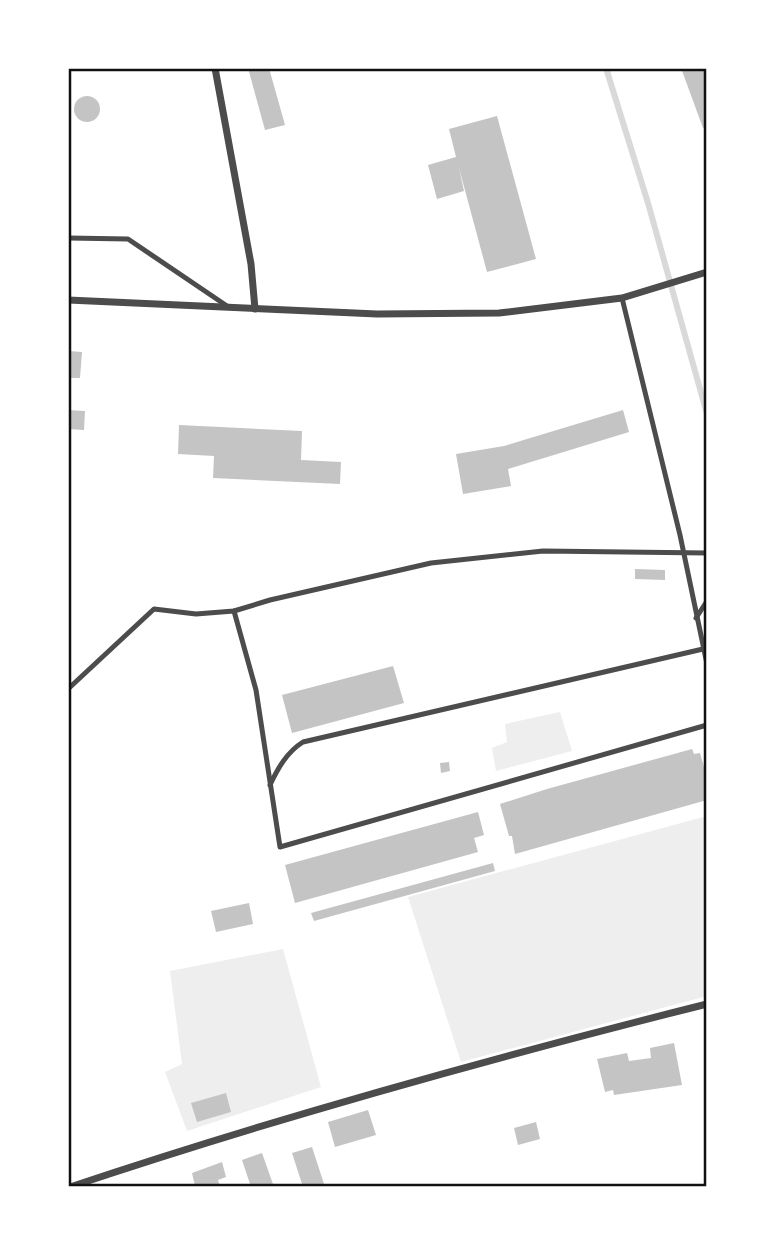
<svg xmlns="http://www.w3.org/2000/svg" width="775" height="1255" viewBox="0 0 775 1255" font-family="Lato,sans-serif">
<rect width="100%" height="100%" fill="#fff"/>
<!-- green -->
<g fill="#eee">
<path d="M560,712l12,39 -76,20 -4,-23 15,-6 -2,-18z"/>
<path d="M707,816v180l-246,66 -53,-165z"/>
<path d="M283,949l38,138 -134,44 -22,-59 17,-8 -12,-93z"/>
</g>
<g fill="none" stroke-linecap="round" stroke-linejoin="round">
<!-- stream -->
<path stroke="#d9d9d9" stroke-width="6" d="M606,68l42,135 59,211"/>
</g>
<!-- building -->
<g fill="#c4c4c4">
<path d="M248,68h21l16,57 -20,5z"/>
<path d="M681,68h26v58l-4,2z"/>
<circle cx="87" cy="109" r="13"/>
<path d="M497,116l39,143 -49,13 -28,-104 5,23 -27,8 -9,-34 28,-8 -7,-28z"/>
<path d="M68,351l14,1 -2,26h-12z"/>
<path d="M68,410l17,1 -1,19 -16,-1z"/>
<path d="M623,410l6,22 -121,37 3,17 -48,8 -7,-40 48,-8z"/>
<path d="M179,425l123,6 -1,29 40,2 -1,22 -127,-6 1,-22 -36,-2z"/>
<path d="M635,569l30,1v10l-30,-1z"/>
<path d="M393,666l11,37 -112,30 -10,-38z"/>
<path d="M692,749l2,5 6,-1 4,14 3,-1v34l-192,54 -3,-18h-3l-9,-32 47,-15z"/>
<path d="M449,762l1,9 -9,2 -1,-10z"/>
<path d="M478,812l6,23 -10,3 4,14 -183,51 -10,-38z"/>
<path d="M493,863l2,8 -181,50 -3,-8z"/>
<path d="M249,903l4,21 -37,8 -5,-21z"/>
<path d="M674,1043l8,42 -68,10 -1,-5 -8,2 -8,-33 30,-6 2,8 22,-3 -1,-10z"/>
<path d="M226,1093l5,19 -34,10 -6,-19z"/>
<path d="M368,1110l8,25 -41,12 -7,-25z"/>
<path d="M536,1122l4,17 -22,6 -4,-17z"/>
<path d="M312,1147l12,37 1,3h-22l-11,-34z"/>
<path d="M262,1153l12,34h-23l-9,-27z"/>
<path d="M222,1162l4,15 -8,3 2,7 -25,-1 -3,-13z"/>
</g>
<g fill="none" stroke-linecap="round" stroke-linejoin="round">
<!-- service -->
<g stroke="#4c4c4c" stroke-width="5">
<path d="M68,238l60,1 99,67"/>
<path d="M622,298l58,237 27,129"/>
<path d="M234,611l22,79 24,157 427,-122"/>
<path d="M696,618l11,-17"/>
<path d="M68,689l86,-80 42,5 38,-3 36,-11 161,-37 112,-12 164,2"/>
<path d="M270,785c8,-17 17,-33 33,-43l400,-93"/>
</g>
<!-- minor -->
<g stroke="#4c4c4c" stroke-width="7">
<path d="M215,68l36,196 4,45"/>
<path d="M68,300l309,14 122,-1 123,-15 85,-26"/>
<path d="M70,1187c209,-70 422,-129 637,-183"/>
</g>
</g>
<!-- border -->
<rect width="775" height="1255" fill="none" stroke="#ffffff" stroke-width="140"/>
<rect x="70" y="70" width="635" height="1115" fill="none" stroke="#111" stroke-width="2.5"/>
</svg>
